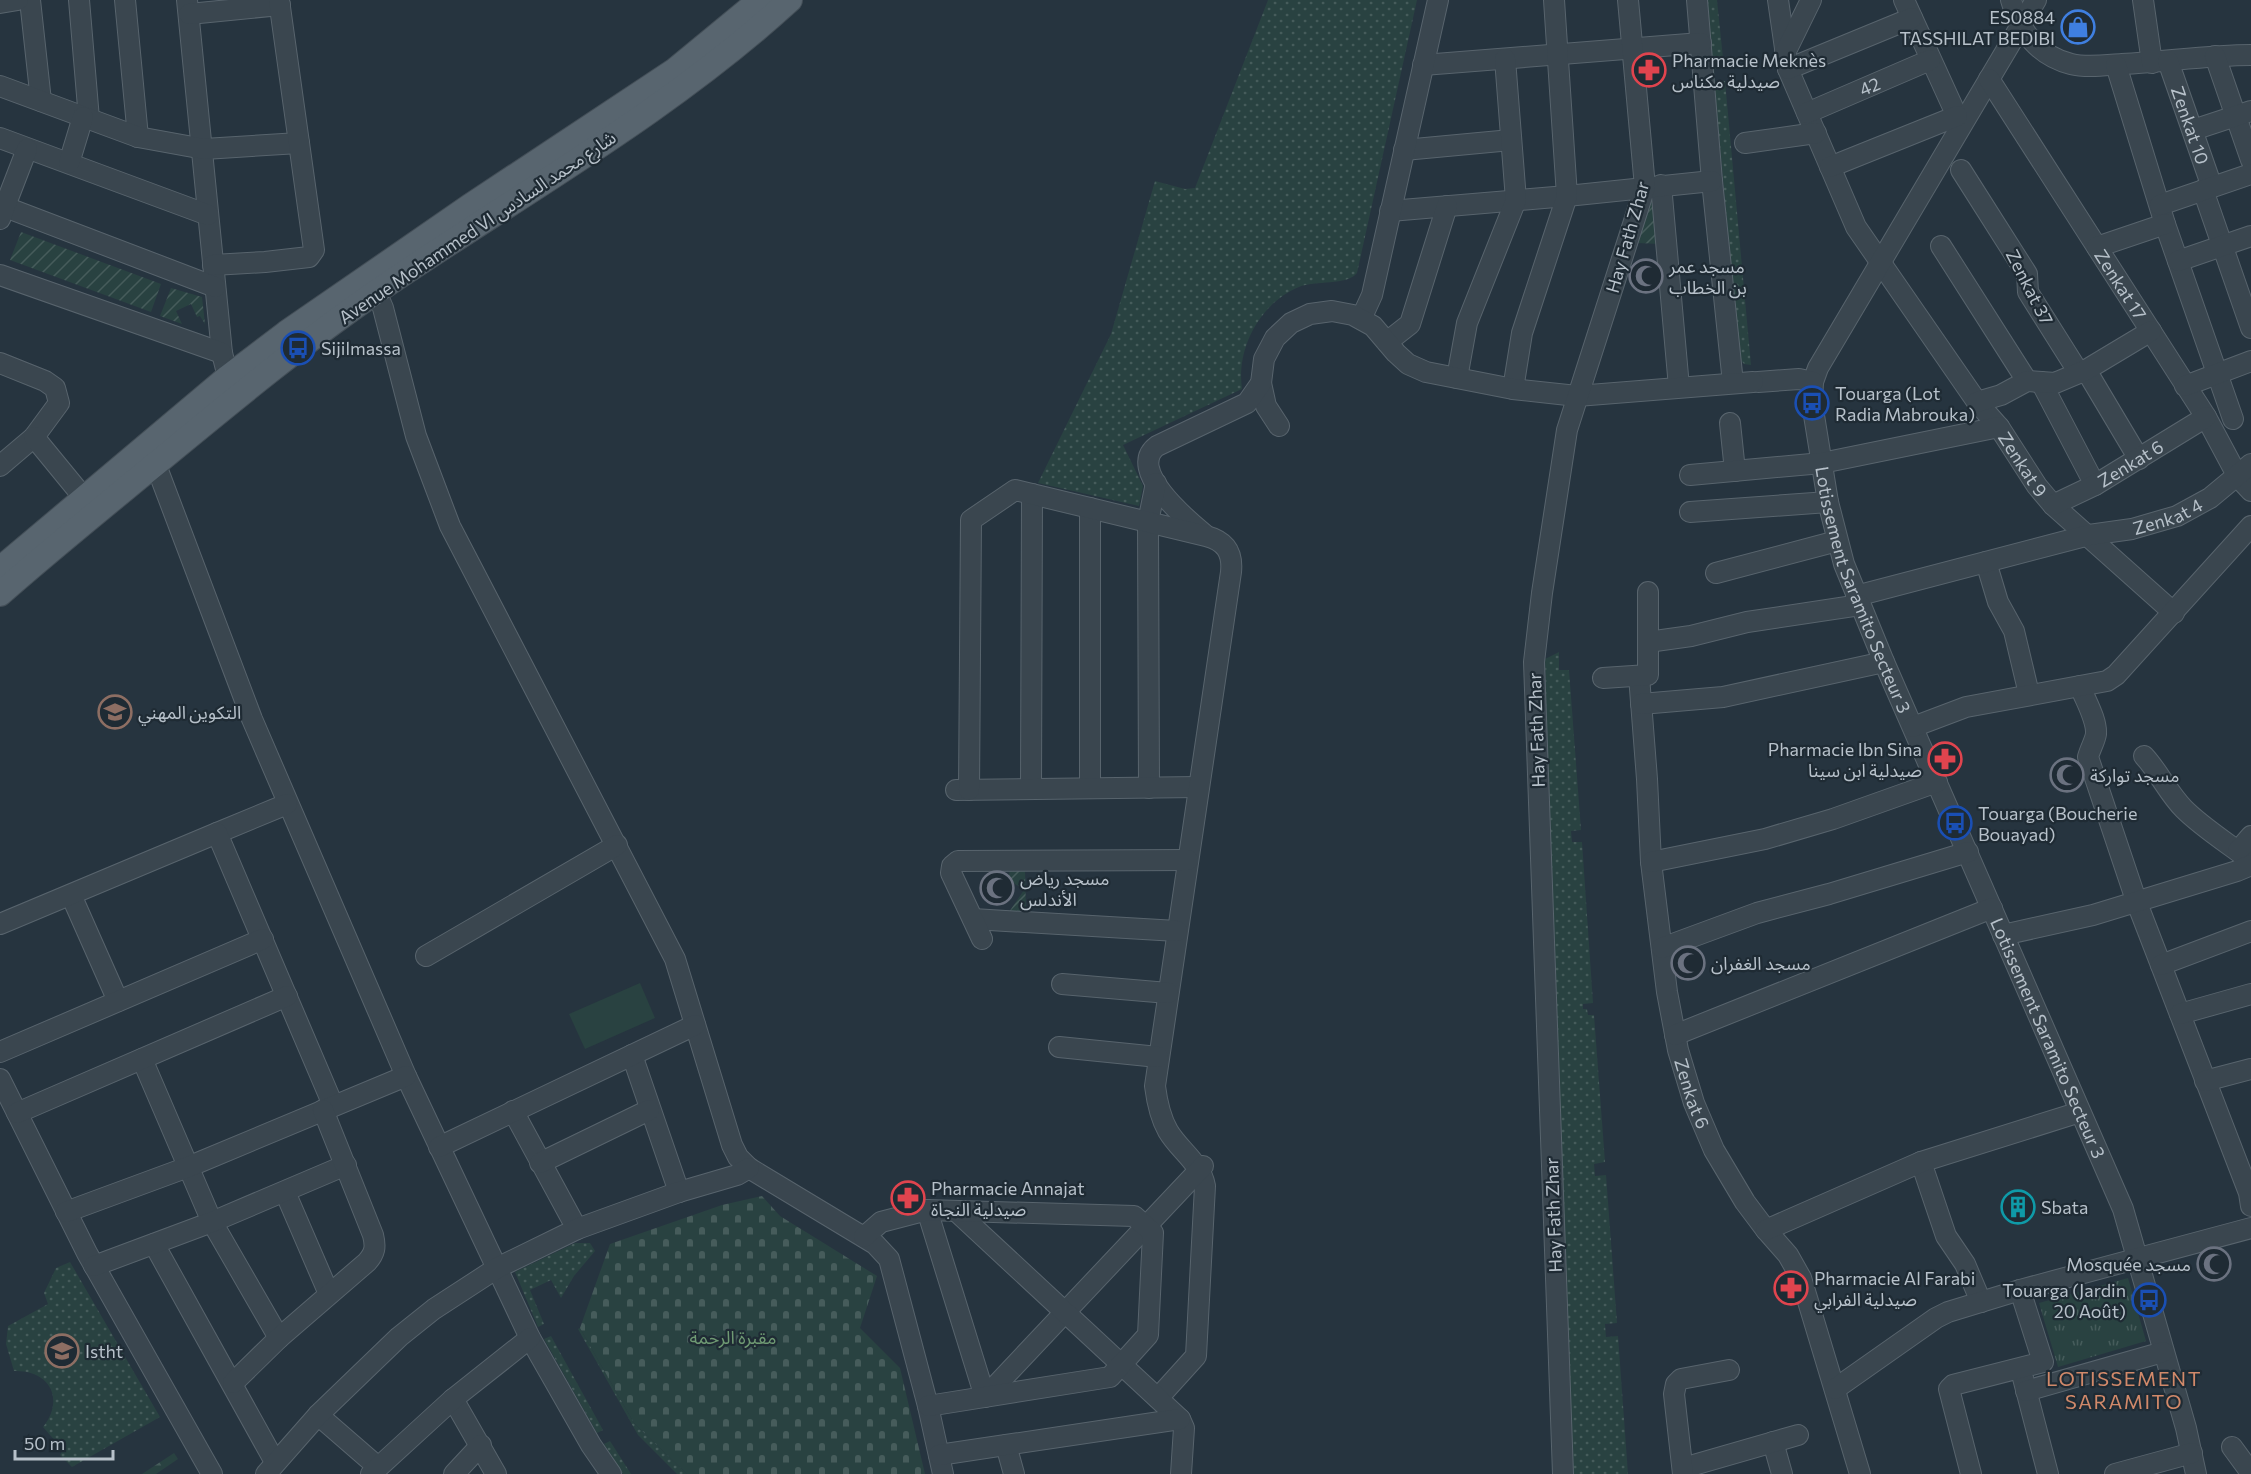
<svg xmlns="http://www.w3.org/2000/svg" width="2251" height="1474" viewBox="0 0 2251 1474" font-family="Commissioner,'Noto Sans Arabic',sans-serif">
<defs>
<pattern id="grass-dots" width="8" height="8" patternUnits="userSpaceOnUse" patternTransform="scale(1.5)"><rect width="8" height="8" fill="#294241"/><path d="M2 2h.1M6 6h.1" fill="none" stroke="#465c5b" stroke-width="1.8" stroke-linecap="round"/></pattern>
<pattern id="forest-firs" width="22" height="20" patternUnits="userSpaceOnUse" patternTransform="scale(1.5)"><rect width="22" height="20" fill="#294241"/><path d="M5 1l3.5 6h-7zM16 11l3.5 6h-7z" fill="#465c5b"/></pattern>
<pattern id="cemetery-stones" width="16" height="16" patternUnits="userSpaceOnUse" patternTransform="scale(1.5)"><rect width="16" height="16" fill="#294241"/><path d="M2 7V4a2 2 0 0 1 4 0v3zM10 15v-3a2 2 0 0 1 4 0v3z" fill="#465c5b"/></pattern>
<pattern id="park-tufts" width="24" height="20" patternUnits="userSpaceOnUse" patternTransform="scale(1.5)"><rect width="24" height="20" fill="#294241"/><path d="M3 7l-1-3M5 7V3M7 7l1-3M15 17l-1-3M17 17v-4M19 17l1-3" fill="none" stroke="#465c5b"/></pattern>
<pattern id="garden-furrows" width="10" height="10" patternUnits="userSpaceOnUse" patternTransform="scale(1.5)"><rect width="10" height="10" fill="#294241"/><path d="M-1 1l2-2M0 10L10 0M9 11l2-2" fill="none" stroke="#465c5b"/></pattern>
</defs>
<rect width="100%" height="100%" fill="#26343f"/>
<!-- grass -->
<g fill="url(#grass-dots)">
<path d="M1268,0h149l-60,273c-10,13 -42,7 -58,14 -39,16 -63,61 -57,102l-119,56 20,41 -4,20 -101,-23 73,-149 44,-153 30,8 10,-1z"/>
<path d="M1706,0h11l7,68 -10,1 1,13 10,-1 26,284 -7,-1 -4,-5z"/>
<path d="M1559,652v18h10l12,160 -10,1 1,11h10l11,161 -10,1v5h4l1,6h6l11,147 -11,2 1,12 11,-1 11,148 -12,1 1,13 12,-1 10,138h-55l-27,-777 -1,-38z"/>
<path d="M575,1243h15l5,8 -21,25 -13,22 -10,-18 -21,10 14,34 -6,3 -23,-55z"/>
<path d="M70,1262l90,155 -88,50 -12,-12 3,-5 -20,-23c22,-28 7,-57 -29,-56l-8,-27 2,-18 40,-22 -4,-11 12,-25z"/>
<path d="M580,1328l54,95 53,51h-10l-39,-39 -60,-106z"/>
<path d="M551,1336l52,94 -6,3 -53,-94z"/>
<path d="M610,1441l21,33h-8l-19,-30z"/>
</g>
<!-- forest -->
<path fill="url(#forest-firs)" d="M174,1453l4,6 -22,15h-14z"/>
<!-- cemetery -->
<path fill="url(#cemetery-stones)" d="M762,1196l18,20 97,60 -17,52 40,40 25,106h-238l-53,-51 -54,-95 30,-84 112,-39z"/>
<!-- park -->
<path fill="url(#park-tufts)" d="M2128,1278l18,63 -88,26 -19,-64z"/>
<!-- garden -->
<g fill="url(#garden-furrows)">
<path d="M1653,194l7,50 -22,-1z"/>
<path d="M21,232l140,52 -10,28 -141,-52z"/>
<path d="M171,288l31,9 3,27 -5,-8 -3,1 -6,-13 -15,7 6,13 -22,-8z"/>
<path d="M1025,869l1,43h-17l15,-22 -16,-11 2,-9z"/>
</g>
<!-- pitch -->
<path fill="#294241" d="M640,983l15,35 -70,31 -16,-35z"/>
<g fill="none" stroke-linecap="round" stroke-linejoin="round">
<defs>
<g id="minor">
<path d="M30,0l11,101"/>
<path d="M79,0l10,119"/>
<path d="M125,0l13,137"/>
<path d="M187,0l35,353 6,24 7,12"/>
<path d="M1697,0l15,181 21,202"/>
<path id="s1" d="M1778,0l10,69 68,158 121,175 22,25 38,59 16,19 121,108"/>
<path d="M1904,0l57,125"/>
<path d="M2011,0c8,31 28,56 60,64 16,4 35,1 51,0 43,-2 86,-9 129,-9"/>
<path id="s2" d="M2036,0l-218,368 -5,14 -1,21 16,99 16,62 40,98 239,547 63,219 10,46"/>
<path d="M2143,0l9,63"/>
<path d="M0,3l18,-3"/>
<path d="M189,14l91,-9"/>
<path d="M1785,53l26,-53"/>
<path d="M2215,56l36,104"/>
<path id="s3" d="M2168,61l44,126"/>
<path d="M1423,65l278,-22"/>
<path d="M2116,65l49,159 68,195"/>
<path d="M1788,69l124,-51"/>
<path id="s4" d="M1989,79l217,338 32,60 13,14"/>
<path d="M0,86l138,51 66,12 95,-6"/>
<path id="s5" d="M1807,113l123,-53"/>
<path d="M2193,130l58,-19"/>
<path d="M0,138l208,77"/>
<path d="M1745,143l71,-10"/>
<path d="M1404,150l107,-10"/>
<path d="M69,163l14,-46"/>
<path d="M1830,167l127,-51"/>
<path d="M1961,170l66,104 1,18 51,81"/>
<path d="M1661,185l18,202"/>
<path d="M2203,190l48,138"/>
<path d="M0,205l215,82"/>
<path d="M2160,205l91,-31"/>
<path d="M1390,211l177,-15 145,-15"/>
<path d="M0,219l27,-70"/>
<path d="M1941,246l86,135"/>
<path d="M2097,247l68,-23"/>
<path d="M2178,261l73,-25"/>
<path d="M213,265l52,-3 44,-5 5,-7 -35,-250"/>
<path d="M0,275l222,78"/>
<path d="M371,280l12,28 33,128 34,90 225,433 57,186 6,12 11,11 126,76 14,15 39,147 15,68"/>
<path d="M1361,319l11,-24 66,-295"/>
<path d="M1387,342l23,-18 37,-118"/>
<path d="M0,363l45,18 10,7 4,15 -25,34 -34,29"/>
<path d="M2086,370l53,89"/>
<path d="M1457,378l10,-55 49,-123 -11,-141"/>
<path d="M1758,382l41,-3 14,3"/>
<path d="M2041,382l54,103"/>
<path d="M1261,383l5,23 13,20"/>
<path d="M2185,386l66,-25"/>
<path d="M1513,389l9,-56 45,-137 -13,-196"/>
<path d="M1977,402l24,-7 26,-14 28,2 31,-13 65,-39"/>
<path d="M1730,423l5,48"/>
<path d="M34,437l50,61"/>
<path d="M151,452l101,267 154,357 124,262 61,107 20,29"/>
<path d="M1690,475l132,-12 177,-36"/>
<path id="s6" d="M2053,505l42,-20 111,-68"/>
<path d="M1090,508v280"/>
<path d="M1690,512l138,-10"/>
<path d="M1204,534c-18,-15 -78,-65 -47,-88l90,-43 14,-20 3,-24 11,-21 16,-15 19,-9 22,-3 21,4 20,11 23,27 12,11 18,8 87,17 64,7 176,-14"/>
<path d="M1986,562l12,40 16,29 15,63"/>
<path d="M1716,573l121,-32"/>
<path id="s7" d="M1856,596l233,-61 43,-6 45,-13 33,-18 41,-34"/>
<path d="M1648,642l43,-6 56,-14 113,-17"/>
<path id="s8" d="M1639,676l8,103 4,83 16,130 11,58 16,53 20,47 31,52 21,28 22,25 13,23 59,196"/>
<path d="M1603,678l45,-3v-83"/>
<path d="M2080,686c5,14 17,33 16,48 -1,7 -6,15 -8,23l49,146 112,290 2,13"/>
<path d="M1641,704l82,-7 161,-35"/>
<path d="M1913,727l53,-20 141,-26 9,-6 135,-149"/>
<path d="M2144,756c15,16 24,37 40,53 19,19 45,35 67,52"/>
<path d="M1149,788l-1,-266 8,-39"/>
<path d="M1031,789l1,-295"/>
<path d="M956,790l242,-3"/>
<path d="M969,790l2,-270 44,-30 191,46c19,5 27,16 25,36l-76,514c2,16 5,31 13,45 11,19 33,32 37,55l-9,170 -38,42"/>
<path d="M217,833l70,-29"/>
<path d="M2238,851l13,-15"/>
<path d="M1651,862l114,-23 68,-20 104,-37"/>
<path d="M71,895l47,106"/>
<path d="M973,919l204,12"/>
<path d="M0,924l217,-91 116,272"/>
<path d="M2003,935l90,-20 144,-44 14,-6"/>
<path d="M982,939l-31,-66 1,-7 6,-5 230,-1"/>
<path d="M1662,948l95,-35 72,-19 139,-42"/>
<path d="M426,956l191,-111"/>
<path d="M2161,965l90,-34"/>
<path d="M1062,984l106,9"/>
<path d="M2180,1014l71,-20"/>
<path d="M1675,1035l317,-127"/>
<path d="M1059,1047l99,10"/>
<path d="M0,1052l263,-113"/>
<path d="M632,1055l47,137"/>
<path d="M142,1059l70,163 67,116"/>
<path d="M0,1079l87,174 125,221"/>
<path d="M2205,1081l46,-12"/>
<path d="M513,1111l64,118"/>
<path d="M17,1113l270,-117"/>
<path d="M439,1147l256,-122"/>
<path d="M1921,1162l25,74 19,28 16,38"/>
<path d="M540,1163l109,-53"/>
<path d="M285,1192l44,102"/>
<path d="M927,1210l58,187 218,-231"/>
<path d="M956,1211l224,208 4,9 -3,46"/>
<path d="M66,1212l122,-45 218,-91"/>
<path d="M1766,1230l155,-68 159,-50"/>
<path d="M864,1237l17,-15 46,-12 207,6 19,17 -5,102 -38,42 -182,29"/>
<path d="M154,1244l121,218"/>
<path d="M94,1266l118,-44 134,-57"/>
<path d="M2023,1378l25,96"/>
<path d="M233,1383l46,-45 88,-76c8,-9 9,-15 6,-27l-50,-125"/>
<path d="M1835,1389l101,-71 12,-6 72,-22 231,-62"/>
<path d="M2026,1391l137,-39"/>
<path d="M453,1399l43,75"/>
<path d="M318,1415l60,52"/>
<path d="M1773,1442l9,32"/>
<path d="M1006,1445l8,29"/>
<path d="M2232,1447l19,26"/>
<path d="M939,1455l241,-36"/>
<path d="M1683,1468l115,-33"/>
<path d="M266,1474l52,-59 81,-78 35,-28 63,-41 80,-39 102,-37 58,-17 12,-7"/>
<path d="M371,1474l82,-75 77,-61"/>
<path d="M454,1474l27,-29"/>
<path d="M1563,1474l-29,-812 8,-69 25,-163 78,-243 -17,-187"/>
<path d="M1683,1474l-9,-80 2,-10 5,-5 48,-9"/>
<path d="M1971,1474l-22,-85 4,-4 90,-23 -23,-72"/>
<path d="M2115,1474l77,-21"/>
</g>
<g id="major">
<path d="M0,569l228,-192 58,-44 184,-127 205,-136 85,-70"/>
<path d="M0,594c50,-44 102,-86 153,-128 73,-60 145,-120 223,-174 140,-96 288,-177 414,-292"/>
</g>
</defs>
<!-- minor casing -->
<use href="#minor" stroke="#58646d" stroke-width="22"/>
<!-- major casing -->
<use href="#major" stroke="#444f58" stroke-width="26"/>
<!-- minor -->
<use href="#minor" stroke="#3a464f" stroke-width="20"/>
<!-- major -->
<use href="#major" stroke="#58656f" stroke-width="24"/>
</g>
<!-- icons -->
<defs>
<symbol id="shop-ring" viewBox="-11 -11 22 22"><circle r="9.5" fill="#1f2b34" stroke="#3f7fe0" stroke-width="1.5"/><path d="M-5-2.5h2.3a2.7 3.5 0 0 1 5.4 0H5L5.5 6h-11ZM-1.5-2.5h3a1.5 2.3 0 0 0-3 0Z" fill="#3f7fe0"/></symbol>
<symbol id="pharmacy-ring" viewBox="-11 -11 22 22"><circle r="9.5" fill="#1f2b34" stroke="#e0444e" stroke-width="1.5"/><path d="M-2-6h4v4h4v4h-4v4h-4v-4h-4v-4h4Z" fill="#e0444e"/></symbol>
<symbol id="mosque-ring" viewBox="-11 -11 22 22"><circle r="9.5" fill="#1f2b34" stroke="#6b7280" stroke-width="1.5"/><path d="M3.5-4.9A6 6 0 1 0 3.5 4.9A5 5 0 1 1 3.5-4.9Z" fill="#6b7280"/></symbol>
<symbol id="bus-ring" viewBox="-11 -11 22 22"><circle r="9.5" fill="#1f2b34" stroke="#1a4fb4" stroke-width="1.5"/><path d="M-5-6H5V4H4V6H2V4H-2V6H-4V4H-5ZM-3.5-4V0h7V-4ZM-3.5 1.2v1.5H-2V1.2ZM2 1.2v1.5H3.5V1.2Z" fill="#1a4fb4"/></symbol>
<symbol id="school-ring" viewBox="-11 -11 22 22"><circle r="9.5" fill="#1f2b34" stroke="#8d6e63" stroke-width="1.5"/><path d="M0-5L7-2L0 1L-7-2ZM-4 1L0 2.5L4 1V4Q0 6-4 4Z" fill="#8d6e63"/></symbol>
<symbol id="building-ring" viewBox="-11 -11 22 22"><circle r="9.5" fill="#1f2b34" stroke="#0f9aa8" stroke-width="1.5"/><path d="M-4-6H4V6H1V3H-1V6H-4ZM-2.5-4.3h1.7v1.8h-1.7ZM.8-4.3h1.7v1.8H.8ZM-2.5-1h1.7V.8h-1.7ZM.8-1h1.7V.8H.8Z" fill="#0f9aa8"/></symbol>
<symbol id="university-ring" viewBox="-11 -11 22 22"><circle r="9.5" fill="#1f2b34" stroke="#8d6e63" stroke-width="1.5"/><path d="M0-5L7-2L0 1L-7-2ZM-4 1L0 2.5L4 1V4Q0 6-4 4Z" fill="#8d6e63"/></symbol>
</defs>
<g fill-rule="evenodd">
<use href="#shop-ring" x="2059" y="8" width="38" height="38"/>
<use href="#pharmacy-ring" x="1630" y="51" width="38" height="38"/>
<use href="#mosque-ring" x="1627" y="257" width="38" height="38"/>
<use href="#bus-ring" x="279" y="329" width="38" height="38"/>
<use href="#bus-ring" x="1793" y="384" width="38" height="38"/>
<use href="#school-ring" x="96" y="693" width="38" height="38"/>
<use href="#pharmacy-ring" x="1926" y="740" width="38" height="38"/>
<use href="#mosque-ring" x="2048" y="756" width="38" height="38"/>
<use href="#bus-ring" x="1936" y="804" width="38" height="38"/>
<use href="#mosque-ring" x="978" y="869" width="38" height="38"/>
<use href="#mosque-ring" x="1669" y="944" width="38" height="38"/>
<use href="#pharmacy-ring" x="889" y="1179" width="38" height="38"/>
<use href="#building-ring" x="1999" y="1188" width="38" height="38"/>
<use href="#mosque-ring" x="2195" y="1245" width="38" height="38"/>
<use href="#pharmacy-ring" x="1772" y="1269" width="38" height="38"/>
<use href="#bus-ring" x="2130" y="1281" width="38" height="38"/>
<use href="#university-ring" x="43" y="1332" width="38" height="38"/>
</g>
<g text-anchor="middle" dominant-baseline="central" stroke-width="4.5" stroke-linejoin="round" paint-order="stroke">
<!-- poi labels -->
<g font-size="18" fill="#b7c1ca" stroke="#1f2b34" text-anchor="start">
<text x="2055" y="17" text-anchor="end">ES0884<tspan x="2055" dy="21">TASSHILAT BEDIBI</tspan></text>
<text x="1672" y="60">Pharmacie Meknès<tspan x="1672" dy="21">صيدلية مكناس</tspan></text>
<text x="1669" y="266">مسجد عمر<tspan x="1669" dy="21">بن الخطاب</tspan></text>
<text x="321" y="348">Sijilmassa</text>
<text x="1835" y="393">Touarga (Lot<tspan x="1835" dy="21">Radia Mabrouka)</tspan></text>
<text x="138" y="712">التكوين المهني</text>
<text x="1922" y="749" text-anchor="end">Pharmacie Ibn Sina<tspan x="1922" dy="21">صيدلية ابن سينا</tspan></text>
<text x="2090" y="775">مسجد تواركة</text>
<text x="1978" y="813">Touarga (Boucherie<tspan x="1978" dy="21">Bouayad)</tspan></text>
<text x="1020" y="878">مسجد رياض<tspan x="1020" dy="21">الأندلس</tspan></text>
<text x="1711" y="963">مسجد الغفران</text>
<text x="931" y="1188">Pharmacie Annajat<tspan x="931" dy="21">صيدلية النجاة</tspan></text>
<text x="2041" y="1207">Sbata</text>
<text x="2191" y="1264" text-anchor="end">Mosquée مسجد</text>
<text x="1814" y="1278">Pharmacie Al Farabi<tspan x="1814" dy="21">صيدلية الفرابي</tspan></text>
<text x="2126" y="1290" text-anchor="end">Touarga (Jardin<tspan x="2126" dy="21">20 Août)</tspan></text>
<text x="85" y="1351">Istht</text>
</g>
<!-- street labels -->
<g font-size="18" fill="#b7c1ca" stroke="#1f2b34">
<text stroke="none"><textPath href="#s5" startOffset="68">42</textPath></text>
<text stroke="none"><textPath href="#s3" startOffset="68">Zenkat 10</textPath></text>
<text transform="translate(477 227) rotate(-34)">Avenue Mohammed VI شارع محمد السادس</text>
<text transform="translate(1627 237) rotate(-74)">Hay Fath Zhar</text>
<text stroke="none"><textPath href="#s4" startOffset="244">Zenkat 17</textPath></text>
<text transform="translate(2030 287) rotate(63)">Zenkat 37</text>
<text stroke="none"><textPath href="#s6" startOffset="88">Zenkat 6</textPath></text>
<text stroke="none"><textPath href="#s1" startOffset="532">Zenkat 9</textPath></text>
<text stroke="none"><textPath href="#s7" startOffset="322">Zenkat 4</textPath></text>
<text stroke="none"><textPath href="#s2" startOffset="658">Lotissement Saramito Secteur 3</textPath></text>
<text transform="translate(1536 730) rotate(-92)">Hay Fath Zhar</text>
<text stroke="none"><textPath href="#s2" startOffset="1144">Lotissement Saramito Secteur 3</textPath></text>
<text stroke="none"><textPath href="#s8" startOffset="422">Zenkat 6</textPath></text>
<text transform="translate(1553 1215) rotate(-92)">Hay Fath Zhar</text>
</g>
<!-- park labels -->
<g font-size="18" fill="#6f9a73" stroke="#1f2b34">
<text x="733" y="1337">مقبرة الرحمة</text>
</g>
<!-- neighbourhood labels -->
<g font-size="20" letter-spacing="1.5" fill="#d1896a" stroke="#1f2b34">
<text x="2124" y="1378">LOTISSEMENT<tspan x="2124" dy="23">SARAMITO</tspan></text>
</g>
</g>
<!-- scale -->
<path d="M15 1450v9h98v-9" fill="none" stroke="#b7c1ca" stroke-width="3"/>
<text x="24" y="1450" font-size="18" fill="#b7c1ca" stroke="#1f2b34" stroke-width="4.5" paint-order="stroke">50 m</text>
</svg>
